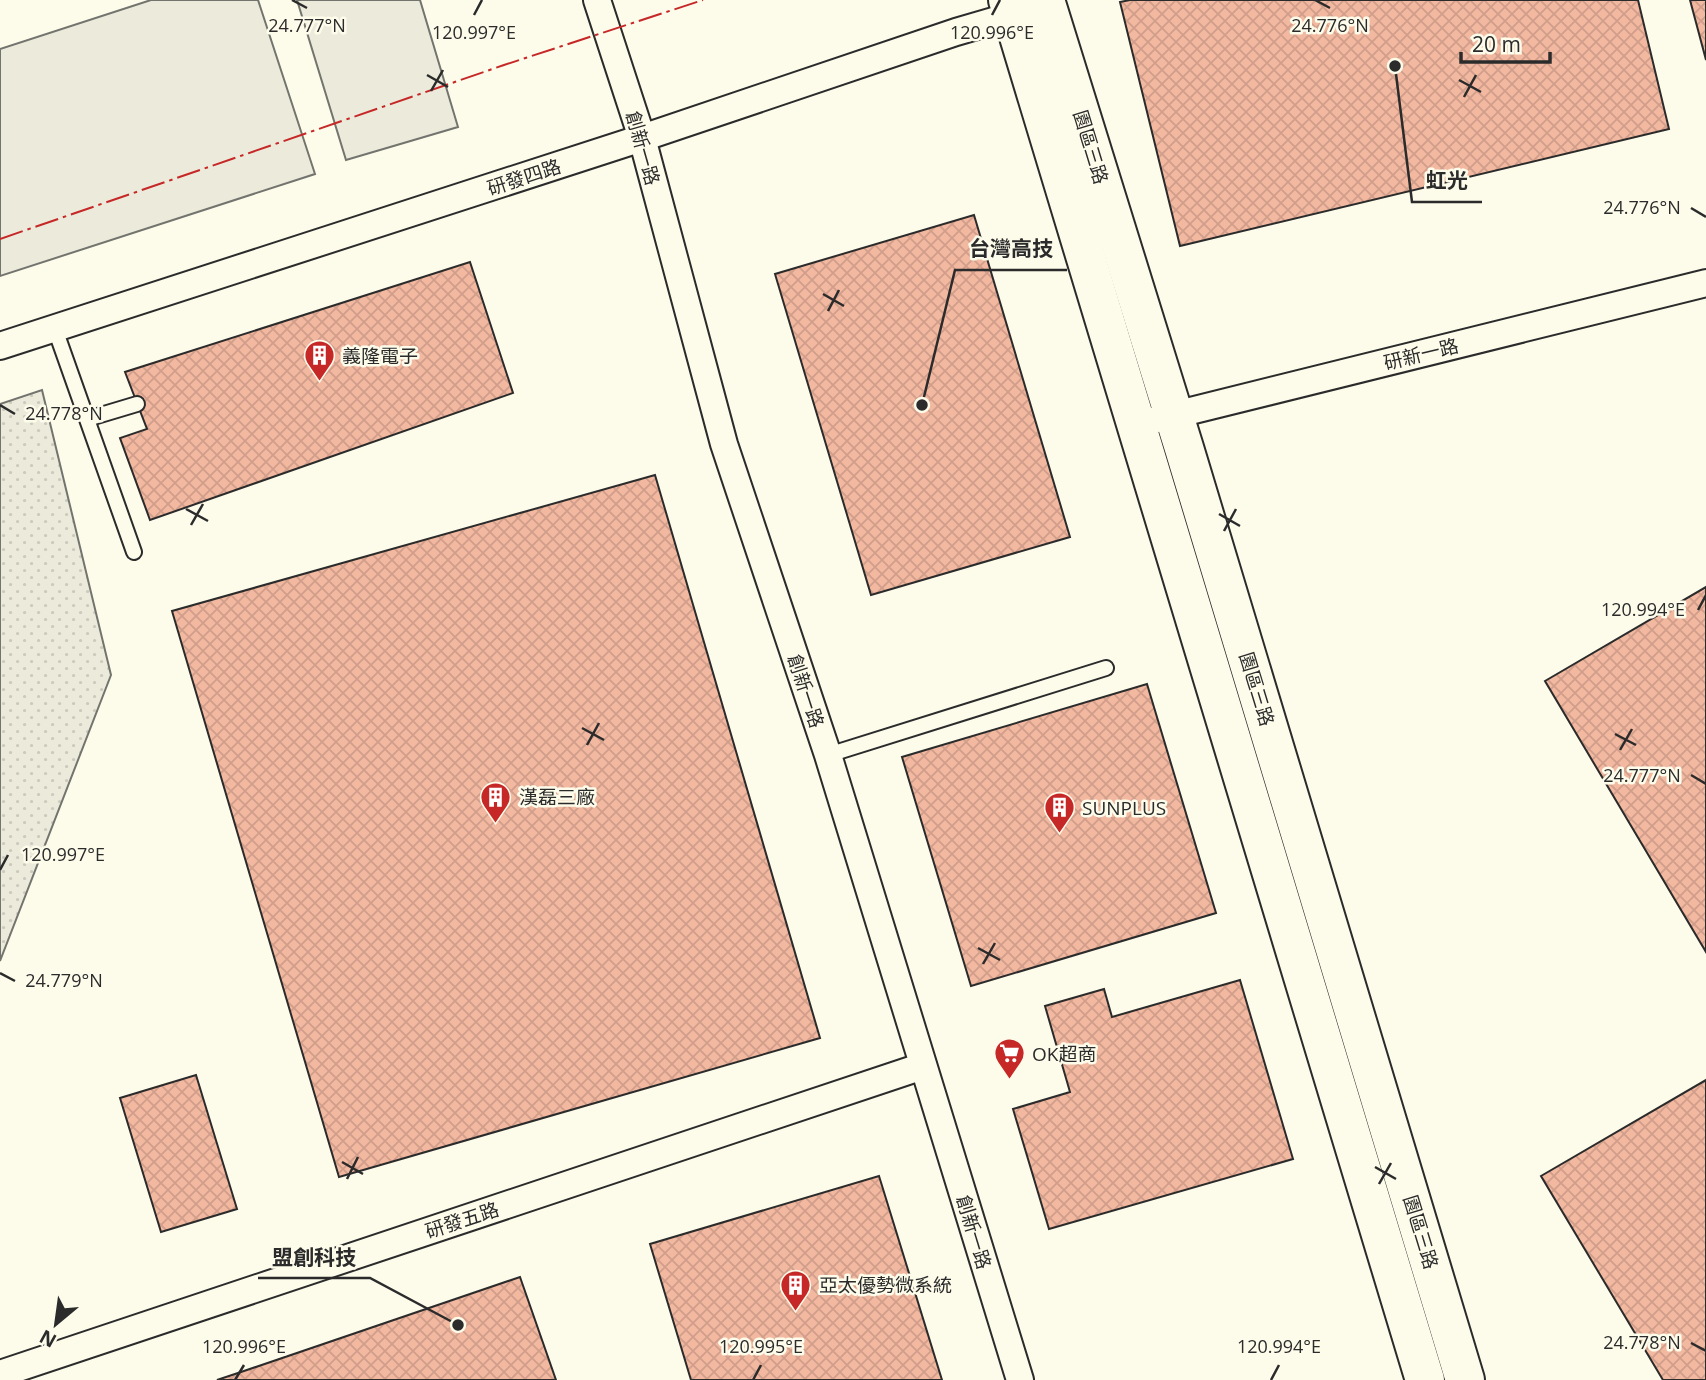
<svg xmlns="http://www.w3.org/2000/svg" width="1706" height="1380" viewBox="0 0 1706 1380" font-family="'Open Sans','Noto Sans TC',sans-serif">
<defs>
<pattern id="park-dots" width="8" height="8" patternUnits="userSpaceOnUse" patternTransform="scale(1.75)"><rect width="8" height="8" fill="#ecebdb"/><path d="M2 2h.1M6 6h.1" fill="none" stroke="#cbcabc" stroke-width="1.8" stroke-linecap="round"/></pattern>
<pattern id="building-cross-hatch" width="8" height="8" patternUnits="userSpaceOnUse" patternTransform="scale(1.75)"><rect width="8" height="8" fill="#f2b8a0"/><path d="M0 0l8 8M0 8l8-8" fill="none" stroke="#d09e8a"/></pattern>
</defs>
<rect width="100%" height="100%" fill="#fdfbea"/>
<!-- green -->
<path fill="#ecebdb" stroke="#74746e" stroke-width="2" d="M151,0h107l57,174 -315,102v-227z"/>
<!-- park -->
<path fill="url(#park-dots)" stroke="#74746e" stroke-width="2" d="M42,390l69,285 -111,286v-557z"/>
<!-- parking -->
<path fill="#eceadb" stroke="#74746e" stroke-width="2" d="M297,0h123l38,127 -112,33z"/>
<!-- building -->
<g fill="url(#building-cross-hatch)" stroke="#2b2b2b" stroke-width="2">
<path d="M1130,0h508l31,129 -489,117 -60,-244z"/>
<path d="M1690,0h16v60z"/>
<path d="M974,215l96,322 -199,58 -96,-321z"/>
<path d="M470,262l43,131 -363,127 -30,-82 27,-9 -22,-57z"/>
<path d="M655,475l165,563 -481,139 -167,-566z"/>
<path d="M1706,587v365l-161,-271z"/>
<path d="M1147,684l69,229 -245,73 -69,-229z"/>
<path d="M1240,980l53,179 -244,70 -36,-120 57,-17 -25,-86 59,-17 8,28z"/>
<path d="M196,1075l41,134 -76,23 -41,-134z"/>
<path d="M1706,1080v300h-43l-122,-204z"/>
<path d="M879,1176l63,204h-251l-41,-136z"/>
<path d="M520,1277l36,103h-339l24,-8z"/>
</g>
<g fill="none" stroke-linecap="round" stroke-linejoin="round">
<defs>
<g id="lane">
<path d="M55,329l79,223"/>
<path d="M87,419l50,-15"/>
<path d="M828,755l278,-87"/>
</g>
<g id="street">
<path d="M597,0l45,138 82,306 104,311 192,625"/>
<path d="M0,346l642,-208 314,-106 72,-21"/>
<path d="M1158,419l548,-136"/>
<path d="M0,1374l923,-308"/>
</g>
<g id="secondary">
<path d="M1008,0l417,1380"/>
<path d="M1045,0l139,448 281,932"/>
</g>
</defs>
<!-- lane casing -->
<use href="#lane" stroke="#2b2b2b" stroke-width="18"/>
<!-- street casing -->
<use href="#street" stroke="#2b2b2b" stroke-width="30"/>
<!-- secondary casing -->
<use href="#secondary" stroke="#2b2b2b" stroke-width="42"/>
<!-- lane -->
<use href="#lane" stroke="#fdfbea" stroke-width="14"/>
<!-- street -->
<use href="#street" stroke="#fdfbea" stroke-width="26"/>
<!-- secondary -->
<use href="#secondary" stroke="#fdfbea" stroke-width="38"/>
<!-- power -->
<path stroke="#c62828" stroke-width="2" stroke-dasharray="24 5 3.5 5" stroke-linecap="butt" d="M0,239l504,-174 199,-65"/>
</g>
<!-- ticks -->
<path fill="none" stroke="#2b2b2b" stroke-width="2.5" d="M292,0l15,8M1315,0l15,8M474,15l8,-15M992,15l8,-15M427,75l21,12M1459,80l22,12M431,91l12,-21M1464,97l12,-22M1691,208l15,9M823,294l21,12M828,311l11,-21M0,405l15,9M186,509l22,12M1219,514l21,12M191,525l12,-21M1224,531l12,-22M1698,610l8,-15M582,728l22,12M1615,734l21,11M587,745l12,-22M1620,750l12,-21M1691,775l15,9M0,870l8,-15M978,948l22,12M983,964l12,-21M0,973l15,8M342,1162l21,12M1375,1167l21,12M347,1179l11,-22M1379,1184l12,-21M1691,1343l15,8M235,1380l9,-15M753,1380l8,-15M1271,1380l8,-15"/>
<!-- icons -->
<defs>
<symbol id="building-pin" viewBox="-11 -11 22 30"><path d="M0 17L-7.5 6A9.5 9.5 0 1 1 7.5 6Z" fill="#c62828" stroke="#fdfbea"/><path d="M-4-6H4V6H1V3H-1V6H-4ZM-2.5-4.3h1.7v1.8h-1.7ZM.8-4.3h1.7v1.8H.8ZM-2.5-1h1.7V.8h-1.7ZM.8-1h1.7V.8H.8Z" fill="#fff"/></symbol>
<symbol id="supermarket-pin" viewBox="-11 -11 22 30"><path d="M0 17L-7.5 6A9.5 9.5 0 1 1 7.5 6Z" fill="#c62828" stroke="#fdfbea"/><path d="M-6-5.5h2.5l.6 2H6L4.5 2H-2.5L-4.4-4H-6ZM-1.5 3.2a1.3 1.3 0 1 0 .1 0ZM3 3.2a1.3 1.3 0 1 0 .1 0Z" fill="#fff"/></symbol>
</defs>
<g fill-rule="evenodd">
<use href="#building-pin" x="302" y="338" width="35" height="47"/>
<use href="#building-pin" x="478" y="780" width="35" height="47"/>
<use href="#building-pin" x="1042" y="790" width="35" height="47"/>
<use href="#supermarket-pin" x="992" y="1036" width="35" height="47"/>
<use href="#building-pin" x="778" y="1268" width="35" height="47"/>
</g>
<g text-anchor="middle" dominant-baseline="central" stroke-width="5" stroke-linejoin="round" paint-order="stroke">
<!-- street labels -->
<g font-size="19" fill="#2b2b2b" stroke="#fdfbea">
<text transform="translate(1091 147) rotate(73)">園區三路</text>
<text transform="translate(643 148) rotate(74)">創新一路</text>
<text transform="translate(524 177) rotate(-18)">研發四路</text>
<text transform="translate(1421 354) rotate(-14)">研新一路</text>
<text transform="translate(1257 689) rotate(73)">園區三路</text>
<text transform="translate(806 691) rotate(72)">創新一路</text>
<text transform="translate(462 1220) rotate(-18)">研發五路</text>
<text transform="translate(974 1232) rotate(73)">創新一路</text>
<text transform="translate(1421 1232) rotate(73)">園區三路</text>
</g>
<!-- poi labels -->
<g font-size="19" fill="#2b2b2b" stroke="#fdfbea" text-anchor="start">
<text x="342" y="356">義隆電子</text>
<text x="519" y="797">漢磊三廠</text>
<text x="1082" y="808">SUNPLUS</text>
<text x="1032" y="1054">OK超商</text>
<text x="819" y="1285">亞太優勢微系統</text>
</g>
</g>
<g font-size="18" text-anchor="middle" fill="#2b2b2b" stroke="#fdfbea" stroke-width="5" stroke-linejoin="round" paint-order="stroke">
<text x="1330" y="32">24.776°N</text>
<text x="307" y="32">24.777°N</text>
<text x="474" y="39">120.997°E</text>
<text x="992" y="39">120.996°E</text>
<text x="1642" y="214">24.776°N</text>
<text x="64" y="420">24.778°N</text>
<text x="1643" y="616">120.994°E</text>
<text x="1642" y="782">24.777°N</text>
<text x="63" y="861">120.997°E</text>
<text x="64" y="987">24.779°N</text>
<text x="1642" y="1349">24.778°N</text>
<text x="244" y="1353">120.996°E</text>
<text x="761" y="1353">120.995°E</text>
<text x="1279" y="1353">120.994°E</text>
</g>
<!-- callouts -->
<path fill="none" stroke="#2b2b2b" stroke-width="2.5" d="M1395 66L1412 202H1482M922 405L955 270H1067M458 1325L370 1278H258"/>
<g fill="#2b2b2b" stroke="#fdfbea" stroke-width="2.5">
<circle cx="1395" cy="66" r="7"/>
<circle cx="922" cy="405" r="7"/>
<circle cx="458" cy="1325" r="7"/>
</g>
<g font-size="21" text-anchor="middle" font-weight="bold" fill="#2b2b2b" stroke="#fdfbea" stroke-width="5" stroke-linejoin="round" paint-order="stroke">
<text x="1447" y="188">虹光</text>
<text x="1011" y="256">台灣高技</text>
<text x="314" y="1265">盟創科技</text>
</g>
<!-- north arrow -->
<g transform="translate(56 1324) rotate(209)" stroke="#fdfbea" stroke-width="5" paint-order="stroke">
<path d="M0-5L12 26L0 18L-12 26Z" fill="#2b2b2b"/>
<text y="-10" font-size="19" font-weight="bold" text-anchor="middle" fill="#2b2b2b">N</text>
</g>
<!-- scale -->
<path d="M1461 52v10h89v-10" fill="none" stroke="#2b2b2b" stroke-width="3.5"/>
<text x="1472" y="52" font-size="21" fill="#2b2b2b" stroke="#fdfbea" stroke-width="5" paint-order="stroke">20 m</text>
</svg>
